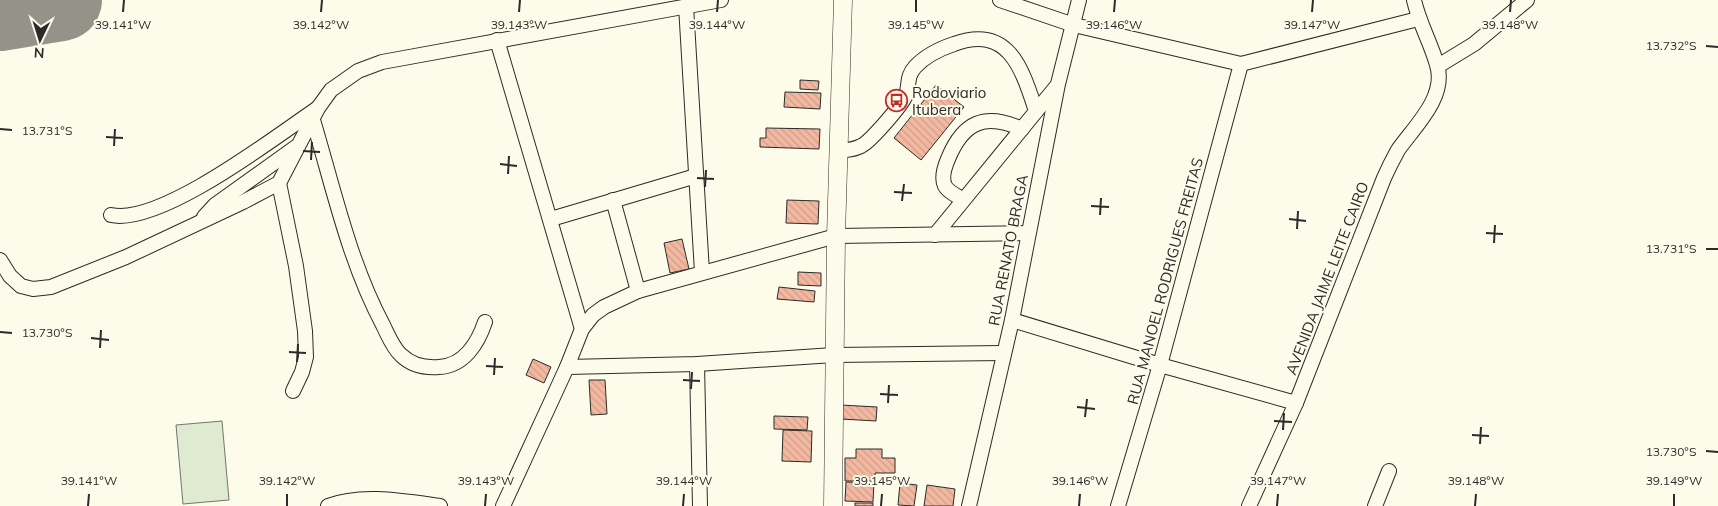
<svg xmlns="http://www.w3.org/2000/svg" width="1718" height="506" viewBox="0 0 1718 506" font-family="Mulish,sans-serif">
<defs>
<pattern id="building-back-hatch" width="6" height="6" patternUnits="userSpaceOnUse" patternTransform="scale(1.25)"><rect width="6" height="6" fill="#f2b8a0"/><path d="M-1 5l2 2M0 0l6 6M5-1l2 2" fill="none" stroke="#d09e8a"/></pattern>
</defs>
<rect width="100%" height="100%" fill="#fdfbea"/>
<!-- park -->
<path fill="#deebd1" stroke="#74746e" d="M222,421l7,79 -46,4 -7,-79z"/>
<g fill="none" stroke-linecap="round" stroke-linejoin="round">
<!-- runway -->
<path stroke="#94938a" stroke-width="82" d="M0,10l61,-10"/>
</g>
<!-- building -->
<g fill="url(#building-back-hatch)" stroke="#2b2b2b">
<path d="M800,80l19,1 -1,9 -18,-1z"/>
<path d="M936,85l28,22 -43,53 -27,-22z"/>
<path d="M785,92l36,1 -1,16 -36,-2z"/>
<path d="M766,128l54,1 -1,20 -59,-2v-9h6z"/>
<path d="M787,200l32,1 -1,23 -32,-1z"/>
<path d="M682,239l7,30 -19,4 -6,-30z"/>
<path d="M798,272l23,1v13l-23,-1z"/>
<path d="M779,287l36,4 -1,11 -37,-3z"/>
<path d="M533,359l18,8 -7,16 -18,-8z"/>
<path d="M589,380h16l2,34 -16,1z"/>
<path d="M841,405l36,2 -1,14 -35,-2z"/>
<path d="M774,416l34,1 -1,13 -33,-1z"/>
<path d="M783,430l29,1 -1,31 -29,-1z"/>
<path d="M856,449h26v9h13v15h-20v8h-30v-23h11z"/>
<path d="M846,482l28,1 -1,19 -28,-1z"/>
<path d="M900,483l17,2 -3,21 -16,-1z"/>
<path d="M927,485l28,4 -2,17h-29z"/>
<rect x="855" y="503" width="18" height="3"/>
</g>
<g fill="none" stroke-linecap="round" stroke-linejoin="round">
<defs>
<g id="minor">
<path d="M1000,0l74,25 167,39 177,-45"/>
<path d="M686,6l16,266"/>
<path d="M497,40l85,289"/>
<path d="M1438,66l36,-22 53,-44"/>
<path d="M313,120c21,70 36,141 70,205 5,10 10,23 18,30 10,10 24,13 38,12 25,-1 39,-24 46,-45"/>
<path d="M838,151c8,-1 16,-1 23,-5 9,-4 41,-41 45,-51 4,-11 0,-18 9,-28 11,-12 24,-18 39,-23 55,-20 68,25 82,67"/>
<path d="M279,183l17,83 9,65 1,26 -4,15 -9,19"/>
<path d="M613,200l25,91"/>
<path d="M963,200c-5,-4 -15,-8 -18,-14 -4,-8 0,-20 3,-27 15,-37 37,-47 74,-30"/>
<path d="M111,215c49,11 164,-78 207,-107"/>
<path d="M204,217l11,-12 81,-58"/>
<path d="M551,219l145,-43"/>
<path d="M935,235l121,-148"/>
<path d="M0,260l10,16 11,10 12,3 18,-2 75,-30 117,-55 36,-19 39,-75 13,-18 27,-19 24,-9 339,-62"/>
<path d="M1012,320l148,45 136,38"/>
<path d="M697,364l3,142"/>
<path d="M567,367l130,-3 137,-9 169,-2"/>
<path d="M328,506c34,-13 76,-5 112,0"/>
<path d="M503,506l64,-139 15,-38 11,-14 11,-8 34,-16 198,-55 192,-3"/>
<path d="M969,506l43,-186 46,-236 21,-84"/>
<path d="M1118,506l42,-141 81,-301"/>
<path d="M1249,506l47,-103 88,-225c4,-9 9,-19 14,-28 16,-23 49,-53 39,-85 -6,-22 -18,-42 -23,-65"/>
<path d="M1375,506l14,-35"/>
</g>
<path id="major" d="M833,506l3,-270 7,-236"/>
</defs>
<!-- minor casing -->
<use href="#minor" stroke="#2b2b2b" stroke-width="16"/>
<!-- major casing -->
<use href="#major" stroke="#2b2b2b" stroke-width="19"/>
<!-- minor -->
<use href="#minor" stroke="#fdfbea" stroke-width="14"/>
<!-- major -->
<use href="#major" stroke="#fdfbea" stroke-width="18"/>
</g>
<!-- ticks -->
<path fill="none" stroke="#2b2b2b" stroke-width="2" d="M123,12l1,-12M321,12l1,-12M519,12l1,-12M717,12l1,-12M916,12v-12M1114,12l1,-12M1312,12l1,-12M1510,12l1,-12M1706,46l12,1M0,129l12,1M106,137l17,1M114,146l1,-17M303,151l17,1M311,160l1,-18M500,164l17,2M508,174l1,-18M697,178l17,1M705,187l1,-17M894,192l18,1M902,201l2,-17M1091,206l18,1M1100,215l1,-17M1289,219l17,2M1297,229l1,-18M1486,233l17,1M1494,243l1,-18M1706,249h12M0,332l12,1M91,338l18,2M100,348l1,-18M289,352l17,1M297,362l1,-18M486,366l17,1M494,375l1,-17M683,380l17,1M691,389l1,-17M880,394l18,1M888,403l1,-18M1077,407l18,2M1085,417l2,-18M1274,421l18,1M1283,430l1,-17M1472,435l17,1M1480,444l1,-17M1706,451l12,1M88,506l1,-12M287,506v-12M485,506l1,-12M683,506l1,-12M881,506l1,-12M1079,506l1,-12M1277,506l1,-12M1475,506l1,-12M1674,506v-12"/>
<!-- icons -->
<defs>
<symbol id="bus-ring" viewBox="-11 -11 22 22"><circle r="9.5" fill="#fdfbea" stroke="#c62828" stroke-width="1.5"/><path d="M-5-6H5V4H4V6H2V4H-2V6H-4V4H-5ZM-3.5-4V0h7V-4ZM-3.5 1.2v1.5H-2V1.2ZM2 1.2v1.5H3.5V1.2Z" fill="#c62828"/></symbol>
</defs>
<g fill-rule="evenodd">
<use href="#bus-ring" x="884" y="88" width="25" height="25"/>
</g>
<g text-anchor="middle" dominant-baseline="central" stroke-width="4" stroke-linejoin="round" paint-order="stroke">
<!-- poi labels -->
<g font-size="15" fill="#2b2b2b" stroke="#fdfbea" text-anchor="start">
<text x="912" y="92">Rodoviario<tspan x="912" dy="17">Itubera</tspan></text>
</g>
<!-- street labels -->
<g font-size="15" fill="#2b2b2b" stroke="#fdfbea">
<text transform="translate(1008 250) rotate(-79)">RUA RENATO BRAGA</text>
<text transform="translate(1327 278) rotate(-69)">AVENIDA JAIME LEITE CAIRO</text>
<text transform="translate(1165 281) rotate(-75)">RUA MANOEL RODRIGUES FREITAS</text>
</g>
</g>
<g font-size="12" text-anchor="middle" fill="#2b2b2b" stroke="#fdfbea" stroke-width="4" stroke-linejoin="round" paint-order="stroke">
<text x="123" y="29">39.141°W</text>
<text x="321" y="29">39.142°W</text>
<text x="519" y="29">39.143°W</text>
<text x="717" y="29">39.144°W</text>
<text x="916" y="29">39.145°W</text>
<text x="1114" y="29">39.146°W</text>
<text x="1312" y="29">39.147°W</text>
<text x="1510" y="29">39.148°W</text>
<text x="1671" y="50">13.732°S</text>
<text x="47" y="135">13.731°S</text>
<text x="1671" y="253">13.731°S</text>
<text x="47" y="337">13.730°S</text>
<text x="1671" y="456">13.730°S</text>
<text x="89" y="485">39.141°W</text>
<text x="287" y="485">39.142°W</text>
<text x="486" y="485">39.143°W</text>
<text x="684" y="485">39.144°W</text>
<text x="882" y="485">39.145°W</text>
<text x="1080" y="485">39.146°W</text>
<text x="1278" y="485">39.147°W</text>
<text x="1476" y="485">39.148°W</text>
<text x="1674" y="485">39.149°W</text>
</g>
<!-- north arrow -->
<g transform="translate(40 40) rotate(184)" stroke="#fdfbea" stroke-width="4" paint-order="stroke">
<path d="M0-4L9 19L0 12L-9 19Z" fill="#2b2b2b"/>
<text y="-8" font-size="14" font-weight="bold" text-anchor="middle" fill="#2b2b2b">N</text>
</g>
</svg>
